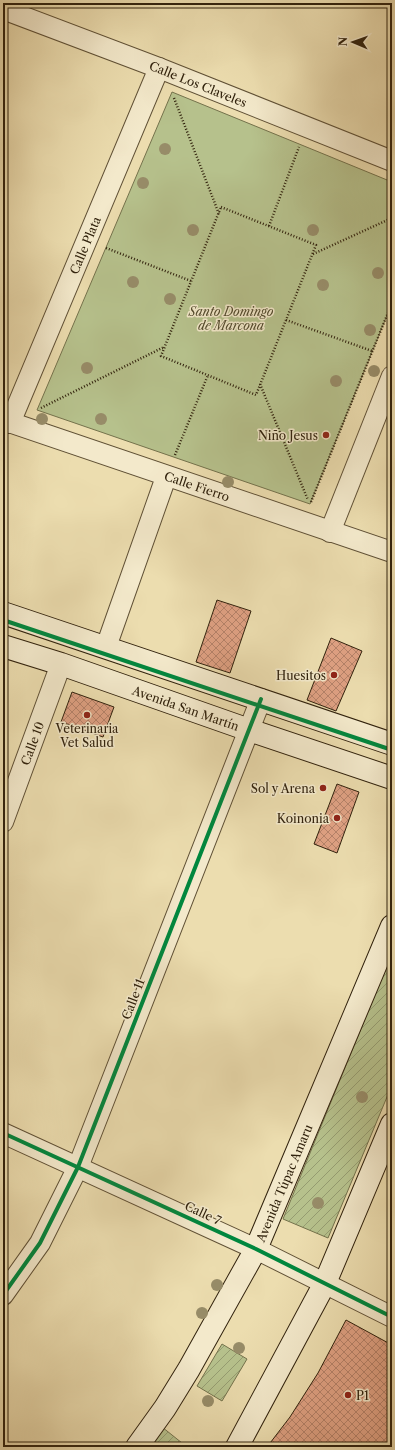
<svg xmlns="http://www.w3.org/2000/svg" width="395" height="1450" viewBox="0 0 395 1450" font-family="'Libre Caslon Text',serif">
<defs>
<pattern id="garden-furrows" width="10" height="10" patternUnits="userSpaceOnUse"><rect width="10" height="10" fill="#b6c18c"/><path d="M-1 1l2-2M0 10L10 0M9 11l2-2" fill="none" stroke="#959c71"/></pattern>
<pattern id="building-cross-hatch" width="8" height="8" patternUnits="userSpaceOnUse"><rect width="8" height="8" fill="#dea082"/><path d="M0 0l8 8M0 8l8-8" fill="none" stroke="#b58269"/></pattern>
</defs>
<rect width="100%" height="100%" fill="#ecddaf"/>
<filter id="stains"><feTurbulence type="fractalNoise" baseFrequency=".005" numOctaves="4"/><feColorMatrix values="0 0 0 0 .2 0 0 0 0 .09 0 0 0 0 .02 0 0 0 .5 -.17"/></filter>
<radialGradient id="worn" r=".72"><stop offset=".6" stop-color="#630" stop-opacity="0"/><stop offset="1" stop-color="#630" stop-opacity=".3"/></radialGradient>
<!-- green -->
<path fill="#b6c18c" stroke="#74724c" d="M172,92l220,90v121l-82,201 -273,-94z"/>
<!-- garden -->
<g fill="url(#garden-furrows)" stroke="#74724c">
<path d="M392,953v132l-64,153 -45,-19z"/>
<path d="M222,1344l25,15 -25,42 -25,-15z"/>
<path d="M162,1427l25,20h-41z"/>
</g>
<!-- building -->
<g fill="url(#building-cross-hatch)" stroke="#31220d">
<path d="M217,600l34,11 -21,62 -34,-11z"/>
<path d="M331,638l31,13 -26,60 -29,-11z"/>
<path d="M72,692l42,15 -11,30 -42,-15z"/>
<path d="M337,784l22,8 -22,61 -23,-9z"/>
<path d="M346,1320l46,25v102h-125l23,-30 28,-44z"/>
</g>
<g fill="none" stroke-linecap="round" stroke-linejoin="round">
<defs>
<g id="minor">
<path id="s1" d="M3,9l156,59 233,93"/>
<path id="s2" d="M3,420l389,132"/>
<path id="s3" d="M10,423l149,-355"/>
<path d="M330,532l62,-156"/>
<path d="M106,647l60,-170"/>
<path id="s4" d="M3,822l58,-158"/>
<path d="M3,1133l253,116 136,68"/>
<path d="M3,1295l37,-52 38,-76 183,-468"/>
</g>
<g id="secondary">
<path d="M3,613l389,131"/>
<path id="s5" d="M3,646l58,18 188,66 143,48"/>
<path id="s6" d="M137,1447l28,-39 24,-39 67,-120 136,-323"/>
<path d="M237,1447l88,-164 67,-159"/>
</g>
</defs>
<!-- minor casing -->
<use href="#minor" stroke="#605136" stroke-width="22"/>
<!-- secondary casing -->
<use href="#secondary" stroke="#31220d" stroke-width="24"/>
<!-- path -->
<g stroke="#31220d" stroke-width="2.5" stroke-dasharray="1 2" stroke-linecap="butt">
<path d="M174,98l45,116"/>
<path d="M221,207l95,38 -60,150 -95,-39z"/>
<path d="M269,226l30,-79"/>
<path d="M106,248l85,33"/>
<path d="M313,254l79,-36"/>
<path d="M286,320l86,31"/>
<path d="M260,384l48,116"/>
<path d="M41,408l123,-61"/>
<path d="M175,455l33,-80"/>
<path d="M311,502l81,-199"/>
</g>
<!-- minor -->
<use href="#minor" stroke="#f3e9cb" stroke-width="20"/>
<!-- secondary -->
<use href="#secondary" stroke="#f3e9cb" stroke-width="22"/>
<defs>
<g id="cycleway">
<path d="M3,620l389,130"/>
<path d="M3,1133l253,116 136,68"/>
<path d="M3,1295l37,-52 38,-76 183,-468"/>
</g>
</defs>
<!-- cycleway casing -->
<use href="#cycleway" stroke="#f3e9cb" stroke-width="6"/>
<!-- cycleway -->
<use href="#cycleway" stroke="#00873e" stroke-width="4"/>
</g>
<!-- trees -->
<g fill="#978c68">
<circle cx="165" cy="149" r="6"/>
<circle cx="143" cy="183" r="6"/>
<circle cx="193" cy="230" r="6"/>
<circle cx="313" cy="230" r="6"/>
<circle cx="378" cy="273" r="6"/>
<circle cx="133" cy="282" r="6"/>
<circle cx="323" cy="285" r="6"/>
<circle cx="170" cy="299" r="6"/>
<circle cx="370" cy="330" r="6"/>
<circle cx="87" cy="368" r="6"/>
<circle cx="374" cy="371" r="6"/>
<circle cx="336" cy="381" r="6"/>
<circle cx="42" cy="419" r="6"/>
<circle cx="101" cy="419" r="6"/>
<circle cx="228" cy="482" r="6"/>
<circle cx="362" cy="1097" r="6"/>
<circle cx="318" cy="1203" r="6"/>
<circle cx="217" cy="1285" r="6"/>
<circle cx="202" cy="1313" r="6"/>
<circle cx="239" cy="1348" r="6"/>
<circle cx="208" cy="1401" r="6"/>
</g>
<!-- markers -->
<g fill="#8f2418" stroke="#f3e9cb" stroke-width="1.5">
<circle cx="326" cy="435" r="4"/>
<circle cx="334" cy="675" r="4"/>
<circle cx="87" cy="715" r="4"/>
<circle cx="323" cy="788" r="4"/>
<circle cx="337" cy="818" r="4"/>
<circle cx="348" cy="1395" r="4"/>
</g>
<g text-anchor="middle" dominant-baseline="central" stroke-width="3" stroke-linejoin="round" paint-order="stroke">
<!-- street labels -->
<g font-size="12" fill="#31220d" stroke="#f3e9cb">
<text stroke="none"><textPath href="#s1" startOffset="209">Calle Los Claveles</textPath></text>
<text stroke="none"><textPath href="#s3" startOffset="193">Calle Plata</textPath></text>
<text stroke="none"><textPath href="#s2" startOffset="205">Calle Fierro</textPath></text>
<text stroke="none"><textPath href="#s5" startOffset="193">Avenida San Martín</textPath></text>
<text stroke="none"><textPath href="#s4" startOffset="84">Calle 10</textPath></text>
<text transform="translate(133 999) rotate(-69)">Calle 11</text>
<text stroke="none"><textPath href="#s6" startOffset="303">Avenida Túpac Amaru</textPath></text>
<text transform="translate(203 1213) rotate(25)">Calle 7</text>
</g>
<!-- park labels -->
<g font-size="12" font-style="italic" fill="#524a2d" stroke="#f3e9cb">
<text x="231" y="311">Santo Domingo<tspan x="231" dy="14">de Marcona</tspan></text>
</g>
<!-- poi labels -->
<g font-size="12" fill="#31220d" stroke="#f3e9cb" text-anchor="end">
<text x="318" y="435">Niño Jesus</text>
<text x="326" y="675">Huesitos</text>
<text x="87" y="728" text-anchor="middle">Veterinaria<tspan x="87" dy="14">Vet Salud</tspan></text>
<text x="315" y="788">Sol y Arena</text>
<text x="329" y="818">Koinonia</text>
<text x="356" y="1395" text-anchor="start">P1</text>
</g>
</g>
<!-- margin -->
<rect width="395" height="1450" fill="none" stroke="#ecddaf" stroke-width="16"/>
<rect x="4" y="4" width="387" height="1442" fill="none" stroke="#31220d" stroke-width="2"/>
<rect x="8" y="8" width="379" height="1434" fill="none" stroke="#31220d"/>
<!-- north arrow -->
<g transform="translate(353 42) rotate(272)" stroke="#f3e9cb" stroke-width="3" paint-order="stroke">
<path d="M0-3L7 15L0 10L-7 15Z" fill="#31220d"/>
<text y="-6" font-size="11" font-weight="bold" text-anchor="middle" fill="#31220d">N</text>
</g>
<rect width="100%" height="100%" filter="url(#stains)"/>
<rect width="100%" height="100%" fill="url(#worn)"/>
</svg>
